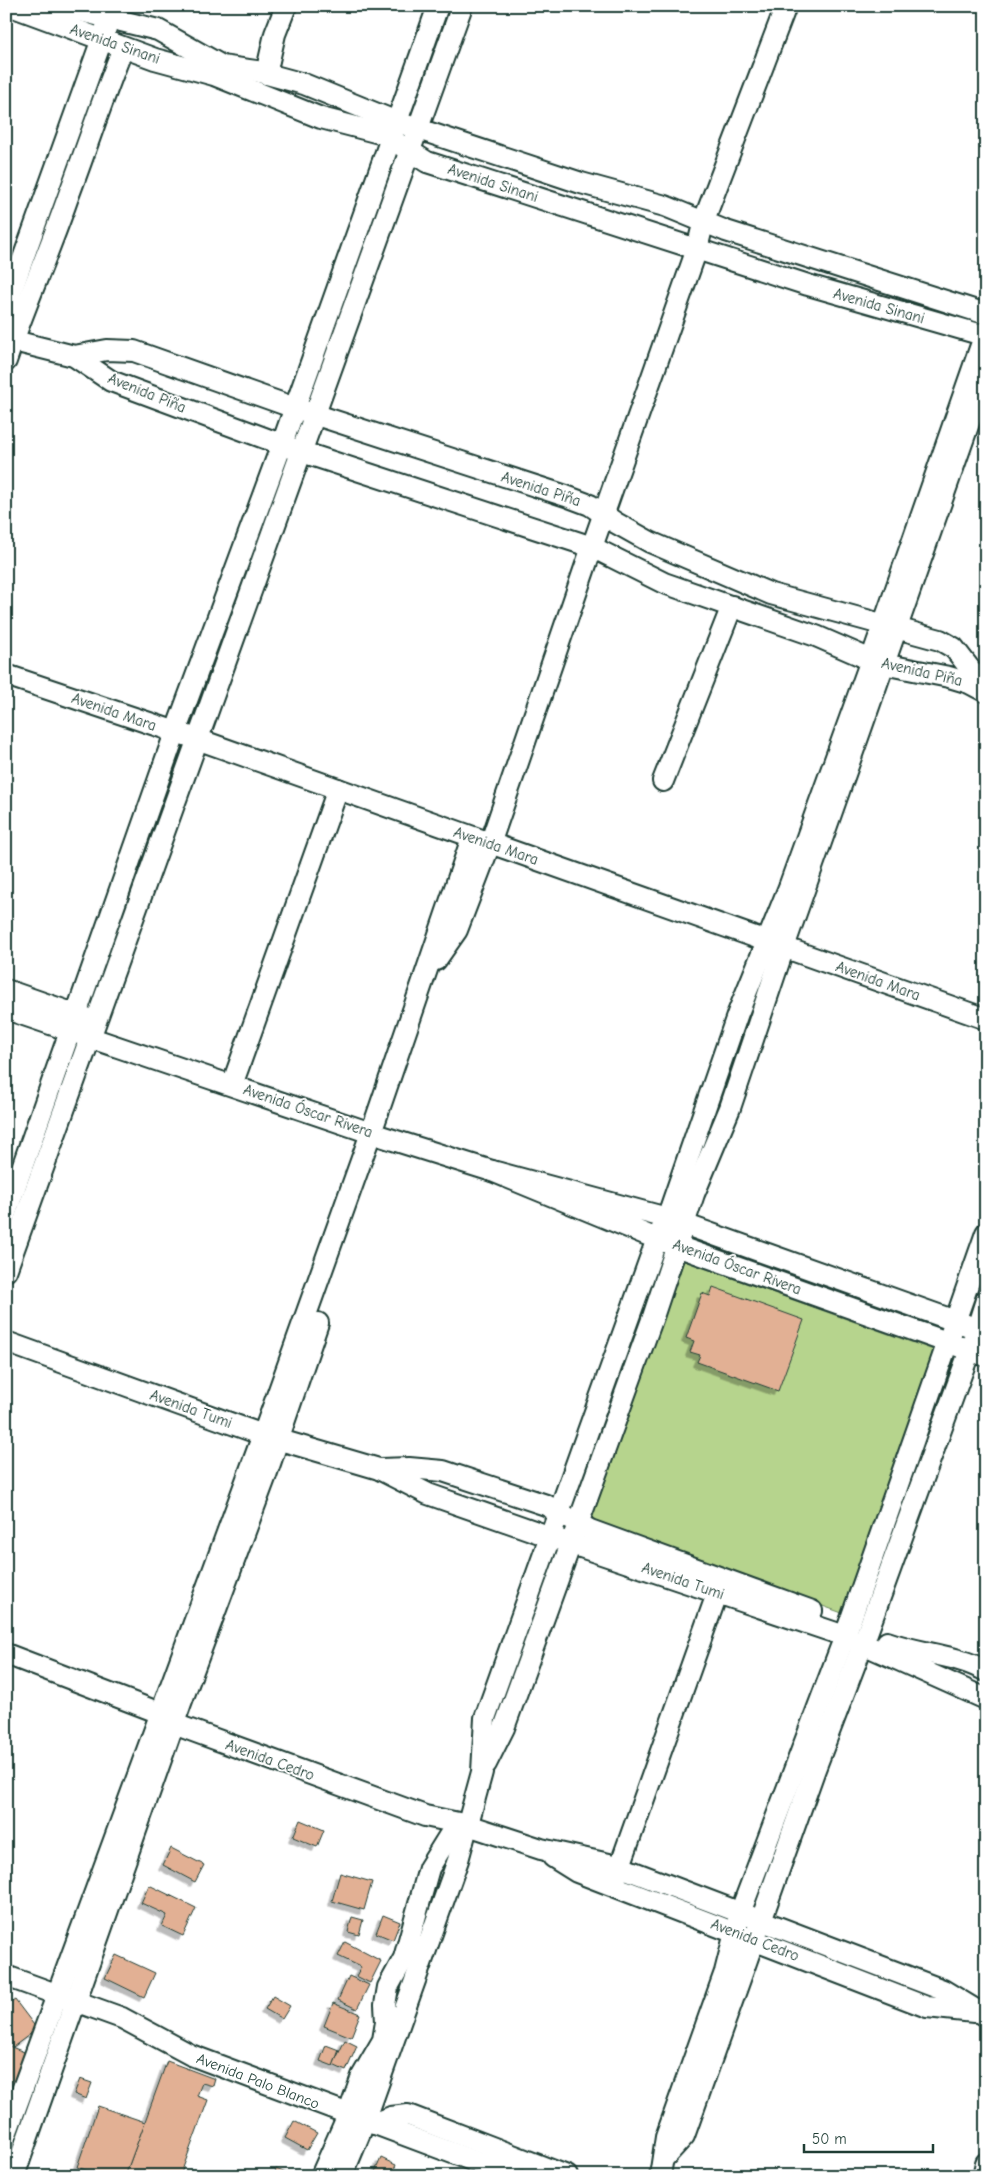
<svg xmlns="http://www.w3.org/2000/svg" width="992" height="2182" viewBox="0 0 992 2182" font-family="'Comic Neue',sans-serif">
<defs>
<filter id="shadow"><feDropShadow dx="-4.5" dy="4.5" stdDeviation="0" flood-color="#0004"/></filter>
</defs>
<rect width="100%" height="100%" fill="#fff"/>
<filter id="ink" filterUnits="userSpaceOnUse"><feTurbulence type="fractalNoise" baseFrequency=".02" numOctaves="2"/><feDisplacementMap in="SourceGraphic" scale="10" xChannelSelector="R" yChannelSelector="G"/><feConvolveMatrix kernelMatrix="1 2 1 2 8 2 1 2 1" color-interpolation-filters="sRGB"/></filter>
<g filter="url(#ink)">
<!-- green -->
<path fill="#b6d48d" stroke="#6a8860" d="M684,1261l252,90 -94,262 -252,-91z"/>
<!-- building -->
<g fill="#e2b094" stroke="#1f3d34" filter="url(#shadow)">
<path d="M713,1287l91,33 -26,71 -81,-29 3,-7 -10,-3 4,-11 -8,-3 16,-45 8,3z"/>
<path d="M300,1820l24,10 -7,17 -24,-10z"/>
<path d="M171,1848l33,17 -9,17 -32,-17z"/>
<path d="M340,1873l32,9 -8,28 -32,-9z"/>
<path d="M149,1885l47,23 -13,28 -21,-10 5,-11 -26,-12z"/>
<path d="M383,1915l17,7 -7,18 -17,-7z"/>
<path d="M352,1917l11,3 -4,15 -11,-3z"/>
<path d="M345,1942l36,19 -11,22 -14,-7 5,-9 -23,-11z"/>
<path d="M116,1955l39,18 -11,24 -39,-19z"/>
<path d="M349,1976l20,9 -12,24 -19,-9z"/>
<path d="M273,1996l17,10 -8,13 -17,-10z"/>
<path d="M15,2000l22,29 -24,18 -7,-9v-32z"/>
<path d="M333,2003l27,11 -9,23 -27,-11z"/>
<path d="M345,2040l12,6 -11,25 -13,-6z"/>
<path d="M6,2045l21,8 -21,56z"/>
<path d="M326,2045l13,5 -6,16 -13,-5z"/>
<path d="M167,2061l48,18 -2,7 -11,-3 -5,13 11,4 -28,76h-55z"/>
<path d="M80,2079l12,4 -6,16 -12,-5z"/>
<path d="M98,2106l47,16 -20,54h-22l-26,-9z"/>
<path d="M294,2121l23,12 -10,17 -22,-12z"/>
<path d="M381,2158l15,7 -5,11 -17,-2z"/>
<path d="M276,2169l18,7h-20z"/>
</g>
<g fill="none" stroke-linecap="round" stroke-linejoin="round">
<defs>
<g id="minor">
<path d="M11,6l144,53 59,16 107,43 62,16 44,28 381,123 178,51"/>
<path d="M60,6l98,24 64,36 34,5 48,13 93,38 184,61 84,23 61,25 260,83"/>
<path d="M266,74l9,-40 11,-28"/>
<path d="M6,306l100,-278"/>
<path d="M6,339l68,17 37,25 191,71 290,95 72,36 152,53 62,27 71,14 20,6 17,9"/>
<path d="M74,356l33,-6 27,1 161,57 271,88 24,9 26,18 34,19 121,52 169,46 14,8 20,26 12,4"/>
<path d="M6,361c19,-56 43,-109 62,-164 19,-50 35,-100 55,-149"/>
<path d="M6,675l191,64 789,280"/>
<path d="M663,781l69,-175"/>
<path d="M436,960l21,-30 33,-86 102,-297 105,-298 7,-29 82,-214"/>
<path d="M6,990l83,29"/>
<path d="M6,1009l365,124 121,38"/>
<path d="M232,1085l106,-296"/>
<path d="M6,1213l169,-480 107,-289 156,-438"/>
<path d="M6,1271l456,-1265"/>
<path d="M986,1332l-319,-114 -175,-47 165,68 329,117"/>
<path d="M6,1342l257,93 116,34 49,25 123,43 294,99 141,63"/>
<path d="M380,1469l29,-1 34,3 103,34 44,25 222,81"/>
<path d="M887,1642c33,12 68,12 99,29"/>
<path d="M6,1654l154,59 14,11 251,92 43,9 73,24 77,17 325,124 43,26"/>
<path d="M486,1764l18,-36 149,-411 41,-123 36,-86 54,-161 202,-572"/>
<path d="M553,1857l24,15 350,135 47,5"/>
<path d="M615,1880l107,-300"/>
<path d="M6,1976l116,42 69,37 323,121"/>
<path d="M374,2124l17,-7 17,-2 159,61"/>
<path d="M6,2134l257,-699 108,-302 101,-295"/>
<path d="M663,2159l21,-23 131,-367 52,-136 103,-283 16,-50"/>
<path d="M14,2176l167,-473 84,-225 53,-155"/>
<path d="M321,2176l27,-61 14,-39 21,-36 3,-18 -1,-17 3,-18 16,-29 25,-90 23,-37 16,-6"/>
<path d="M342,2176l23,-55 93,-261 24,-88 3,-54 172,-479 10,-21 71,-205 51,-126 82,-227 115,-329"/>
<path d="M660,2176l6,-39 59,-165 15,-59 105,-277 141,-403"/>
<path d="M983,2176l3,-13"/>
</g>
</defs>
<!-- minor casing -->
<use href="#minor" stroke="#1f3d34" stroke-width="24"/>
<!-- minor -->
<use href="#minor" stroke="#fff" stroke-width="20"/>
</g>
</g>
<g text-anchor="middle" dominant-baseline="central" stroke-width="4" stroke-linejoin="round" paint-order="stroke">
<!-- street labels -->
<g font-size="15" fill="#1f3d34" stroke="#fff">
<text transform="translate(115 44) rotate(19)">Avenida Sinani</text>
<text transform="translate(493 183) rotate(18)">Avenida Sinani</text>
<text transform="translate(879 306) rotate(16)">Avenida Sinani</text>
<text transform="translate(147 393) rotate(22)">Avenida Piña</text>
<text transform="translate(541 489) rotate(18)">Avenida Piña</text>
<text transform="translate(922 672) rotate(13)">Avenida Piña</text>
<text transform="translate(114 712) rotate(19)">Avenida Mara</text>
<text transform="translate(496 846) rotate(19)">Avenida Mara</text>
<text transform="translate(878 981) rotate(20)">Avenida Mara</text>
<text transform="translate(308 1111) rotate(19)">Avenida Óscar Rivera</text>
<text transform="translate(737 1267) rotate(20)">Avenida Óscar Rivera</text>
<text transform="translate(191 1409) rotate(20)">Avenida Tumi</text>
<text transform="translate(683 1581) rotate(19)">Avenida Tumi</text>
<text transform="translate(270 1760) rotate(20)">Avenida Cedro</text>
<text transform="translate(755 1940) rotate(21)">Avenida Cedro</text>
<text transform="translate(258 2081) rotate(21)">Avenida Palo Blanco</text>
</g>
</g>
<!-- margin -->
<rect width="992" height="2182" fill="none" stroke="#fff" stroke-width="25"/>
<rect x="12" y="12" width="967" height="2157" fill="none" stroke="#1f3d34" stroke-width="2" filter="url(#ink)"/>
<!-- scale -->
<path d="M804 2144v8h129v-8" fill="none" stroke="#1f3d34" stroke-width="2.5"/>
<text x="812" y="2144" font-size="15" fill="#1f3d34" stroke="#ffffff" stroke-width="4" paint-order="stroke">50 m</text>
</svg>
